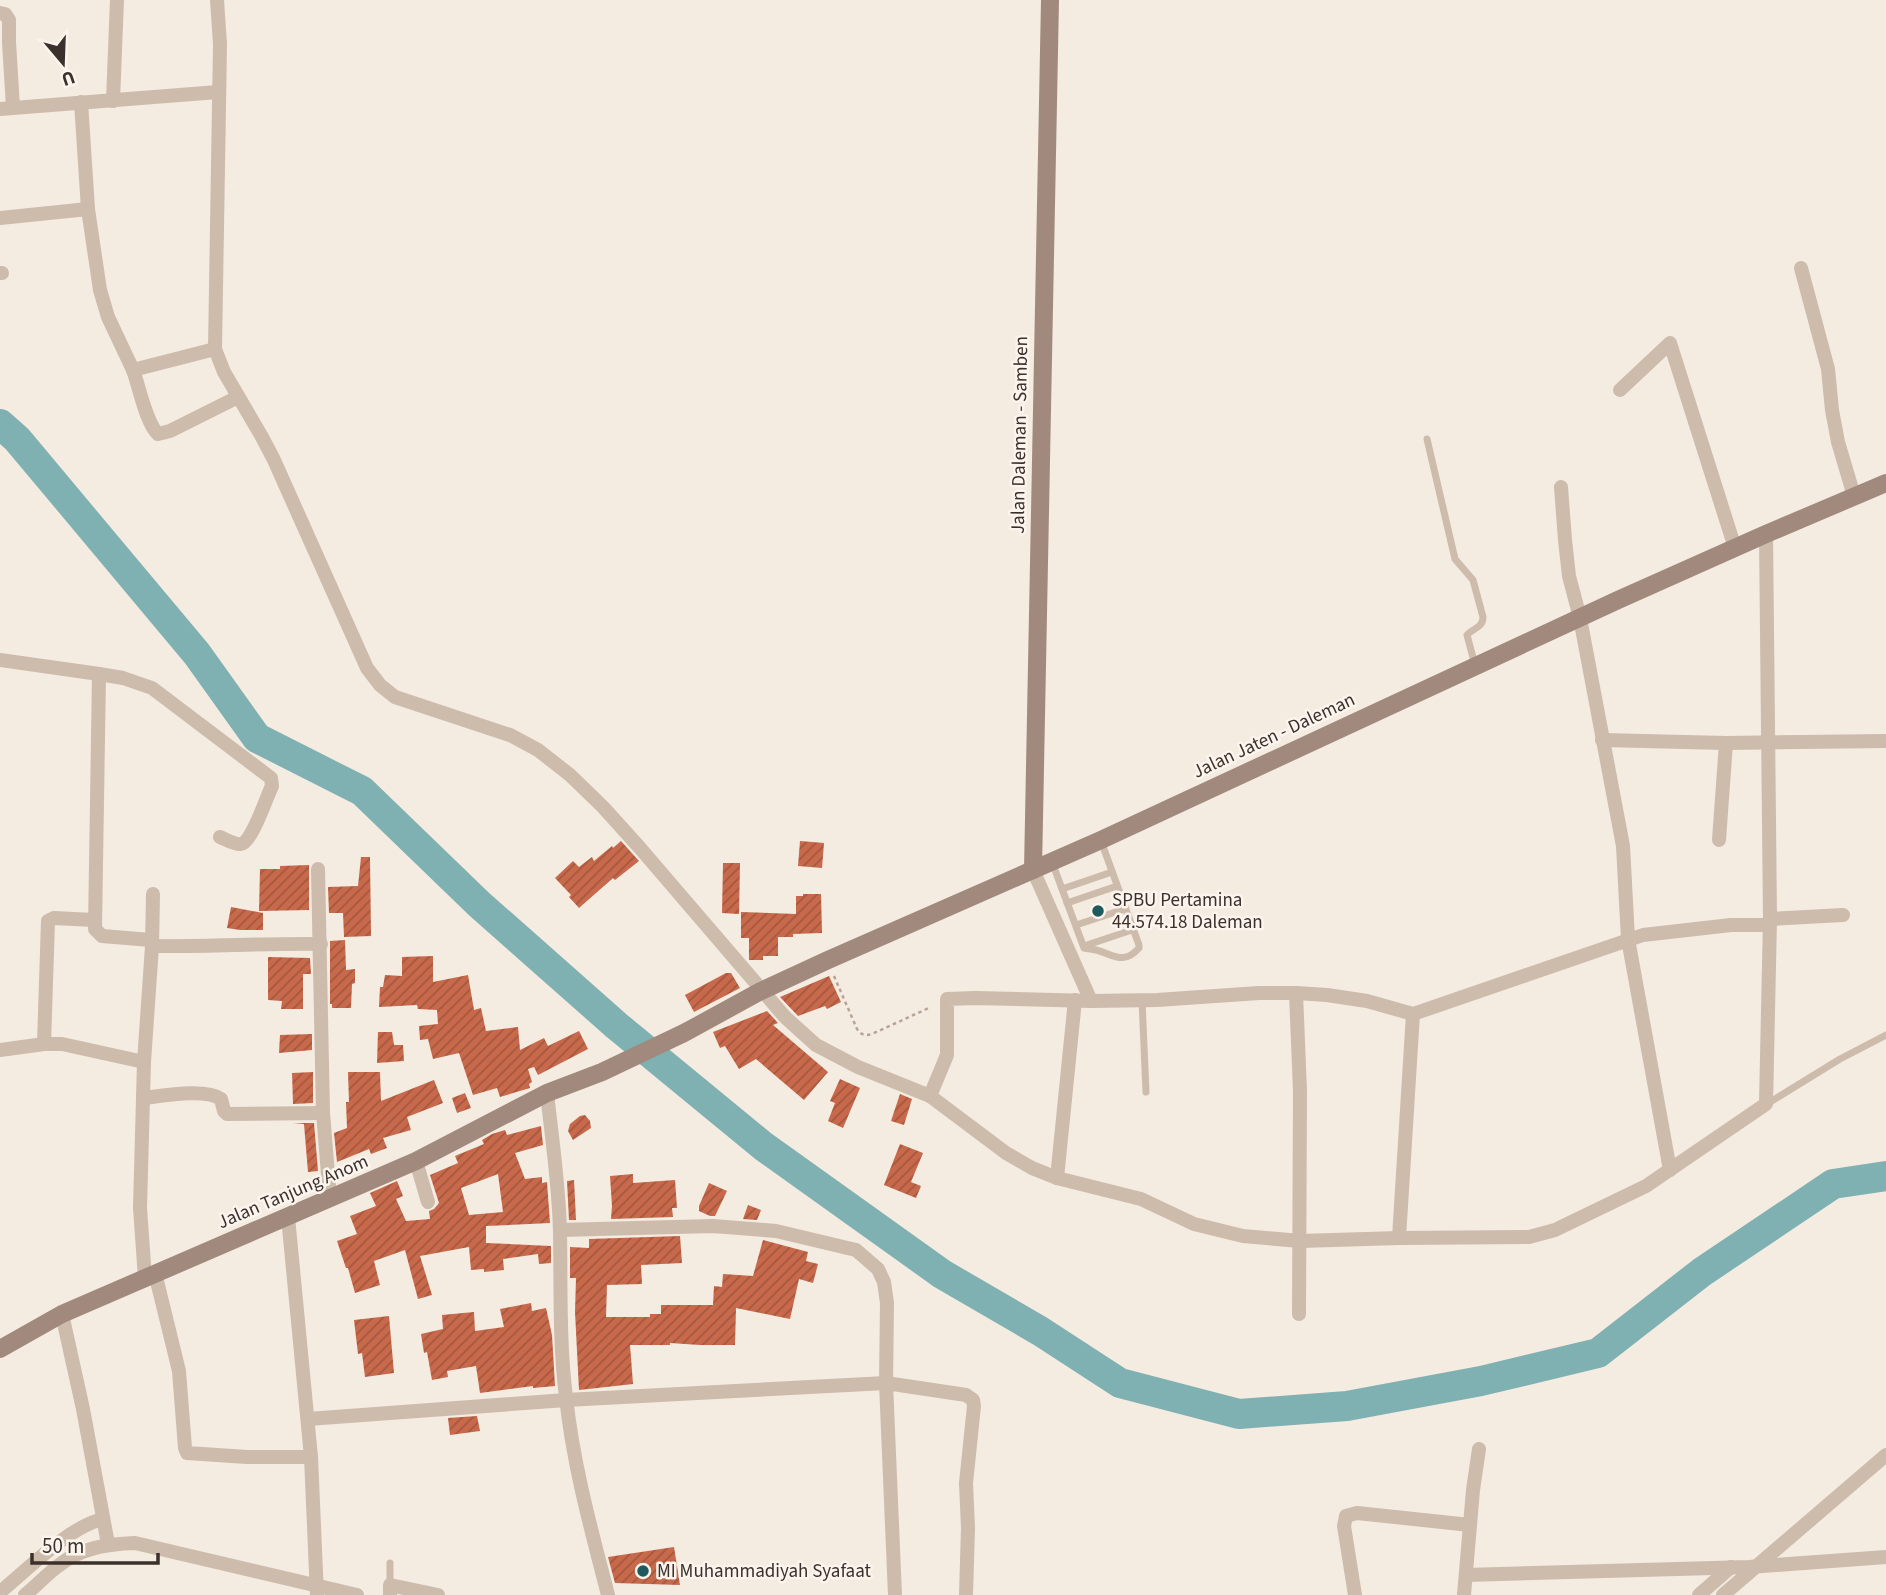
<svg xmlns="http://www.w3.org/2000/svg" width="1886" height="1595" viewBox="0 0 1886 1595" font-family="'Source Sans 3',sans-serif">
<defs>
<pattern id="building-hatch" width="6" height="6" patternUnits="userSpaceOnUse" patternTransform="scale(1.75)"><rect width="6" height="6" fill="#c8694b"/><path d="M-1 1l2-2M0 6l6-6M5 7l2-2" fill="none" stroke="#a4573f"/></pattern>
</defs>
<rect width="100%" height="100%" fill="#f4ebe1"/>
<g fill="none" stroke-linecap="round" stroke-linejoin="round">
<!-- river -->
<path stroke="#7fb0b2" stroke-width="30" d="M0,424l17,15 180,215 60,84 105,53 117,113 138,122 146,120 179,128 98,57 80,52 119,31 108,-8 134,-25 117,-28 104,-81 131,-88 53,-8"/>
</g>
<!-- building -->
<g fill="url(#building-hatch)" fill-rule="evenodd">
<path d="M621,841l18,20 -24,19 -2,-2 -34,30 -10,-11 2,-2 -16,-17 18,-17 6,6 13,-10 2,4 18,-15 1,2z"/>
<path d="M800,841l24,2 -2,25 -24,-2z"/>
<path d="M361,857h9l1,77v2l-27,1 -1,-24h-14l-1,-26 30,-1z"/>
<path d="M723,863h17l-1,51 -17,-1z"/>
<path d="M309,865v45l-50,1 1,-42h20v-3z"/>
<path d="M803,894h18l1,39 -29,1v3h-15v19h-15v4h-14v-22h-8v-26l55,2v-18h7z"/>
<path d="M231,907l32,6v17h-23l-13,-2z"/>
<path d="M345,940l1,30 9,-1v14l-3,1 -1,24h-19v-4h-2v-63z"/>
<path d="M433,956v26l35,-7 6,35 7,-2 5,23 32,-4 2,23 24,-12 4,8 31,-15 9,18 -50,26 -4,-8 -6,2 4,13 -3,2 1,4 -30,9 -3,-9 -24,7 -14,-42 -26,6 -5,-20 -8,1 -1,-14 19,-2 -1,-14 -19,-1 -1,-4 -38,2 1,-20h3l2,-12 17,1v-19z"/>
<path d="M268,957l42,1 1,16h-8v35h-22l1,-8 -14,-1z"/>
<path d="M726,973h5l9,15 -46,24 -9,-17z"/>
<path d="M829,976l12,26 -14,7 -2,-3 -27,10 -18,-19z"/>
<path d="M767,1011l11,12 -5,2 55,47 -24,28 -48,-41 -17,10 -14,-23 -5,2 -7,-16z"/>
<path d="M378,1032h14l2,13h9l1,16 -27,2z"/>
<path d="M312,1034v16l-33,3 1,-18z"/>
<path d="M313,1072v31l-20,1 -1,-31z"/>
<path d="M348,1072h32l1,29 53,-21 9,23 -36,14 4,13 -28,8 4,10 -16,6 -2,-5 -32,13 -3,-29 13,-5 -1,-26h3z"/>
<path d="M840,1079l20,9 -17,40 -15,-7 7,-18 -5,-2z"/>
<path d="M465,1093l6,15 -14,5 -5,-15z"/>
<path d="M900,1094l12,5 -8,26 -13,-4z"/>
<path d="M585,1115l5,6 1,7 -18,12 -5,-9 2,-7 10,-8z"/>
<path d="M293,1123h21l4,48 -10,1 -4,-48z"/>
<path d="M541,1126l2,19 -28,8 10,26 17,-2v6l5,-1 3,41 -64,3v17l65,3v17l-12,1 -1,-10 -35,5 1,11 -20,2v-3l-13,1 -2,-23 -49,9 12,39 -14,4 -13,-49 -31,11 6,24 -25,8 -7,-25h-2l-9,-27 20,-7 -7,-18 26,-10 -6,-13 27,-12 6,15 -7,3 10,22 24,-2 -1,-8 5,-2 5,-6 -9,-28 28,-12 -3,-7 29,-12 -2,-4 10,-6 13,-4 2,5zM498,1174l5,38 -34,3 -8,-27z"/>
<path d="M900,1144l23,9 -12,29 10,4 -5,12 -32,-13z"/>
<path d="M633,1174v9l42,-3 2,28h-5l1,9 -62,2 1,-13 -2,-30z"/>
<path d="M574,1180l2,40h-7l-2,-39z"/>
<path d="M709,1183l18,8 -12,25h-5l-11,-5v-5z"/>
<path d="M748,1205l13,5 -4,10 -14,-1z"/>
<path d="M680,1236l2,27 -41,2 1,19 -35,1 -1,32h44v-3h11v-9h52l1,-19 8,1 1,-13 30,2 10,-36 45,12 -2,9 12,3 -5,19 -14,-4 -9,40 -54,-11 -1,37h-35l-30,-2v2h-40l3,39 -54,6 -4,-78 1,-34h-6v-31l19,1v-9z"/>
<path d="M531,1303l1,8 14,-3 6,27 3,51 -22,2v-2l-53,7 -4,-27 -29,5 1,6 -16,3 -5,-28 -3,1 -3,-19 22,-5 -1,-14 32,-3 1,19 29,-4 -4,-18z"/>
<path d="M389,1316l5,57 -29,4 -3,-24 -4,1 -4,-34z"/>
<path d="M477,1416l3,15 -30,4 -2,-17z"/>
<path d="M674,1547l6,38 -65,-2 -7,-26z"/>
</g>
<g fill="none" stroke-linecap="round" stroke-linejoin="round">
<!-- path -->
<path stroke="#b9a596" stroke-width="2.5" stroke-dasharray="3.5 3.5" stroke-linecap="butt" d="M834,976l23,53c4,6 8,7 15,5l59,-27"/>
<!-- service -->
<g stroke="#cdbbac" stroke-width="7">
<path d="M1427,439l28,120 18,21 10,37c0,11 -10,11 -16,18l8,30"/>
<path d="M1052,862l32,86c4,1 8,1 12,2 17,4 27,16 43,-2v-3l-38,-104"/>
<path d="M1062,889l50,-17"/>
<path d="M1067,903l50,-17"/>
<path d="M1076,925l49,-16"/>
<path d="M1084,946l48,-16"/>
<path d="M1142,1000l4,92"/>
<path d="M1767,1104l73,-45 46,-24"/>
<path d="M390,1585v-22"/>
</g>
<!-- minor -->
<g stroke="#cdbbac" stroke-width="14">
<path d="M217,0l3,44 -5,305 9,23 38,65 12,23 93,208 13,17 15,12 115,38 28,15 32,25 33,32 37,41 145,169 31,28 42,22 72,29 76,57 26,15 25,10 84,21 53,25 49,12 57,5 99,-3 130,-1 26,-7 91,-44 120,-82 4,-185 -4,-385"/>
<path d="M0,13l5,1 4,6v22l4,65"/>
<path d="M113,101l4,-101"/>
<path d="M81,102l7,107 12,81 8,27 25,53 82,-21"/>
<path d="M0,109l218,-17"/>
<path d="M0,218l88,-9"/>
<path d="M1801,268l27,101 4,41 6,32 16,54"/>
<path d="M0,273h2"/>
<path d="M133,370c6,16 13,53 25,64l12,-3 68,-34"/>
<path d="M1620,390l50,-47 65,205"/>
<path d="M1561,487l4,53 4,36 11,42 43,228 5,93 42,231"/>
<path d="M0,660l99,14 -4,255 7,7 49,4"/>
<path d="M99,674l24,4 29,10 119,90 1,8c-5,10 -21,58 -31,58 -6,1 -16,-5 -21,-7"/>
<path d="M1602,740l124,3 160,-2"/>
<path d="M1719,840l7,-97"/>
<path d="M318,869l5,244 7,86"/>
<path d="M1033,870l58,131"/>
<path d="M1770,919l73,-4"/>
<path d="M152,946c56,1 112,-3 169,-2"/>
<path d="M1296,993l4,98 -1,223"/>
<path d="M44,1044l4,-123 6,-3 40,2"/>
<path d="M0,1050l44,-6h18l82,18"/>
<path d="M547,1093c5,46 12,92 13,139 1,55 -1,110 6,165 7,67 25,132 42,198"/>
<path d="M930,1096l17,-41v-56l28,-1 116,3 66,-1 102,-7h37l31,2 40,6 46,13 230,-79 88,-10h38"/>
<path d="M143,1098c19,-2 62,-10 78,1l3,12 3,3 96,-1"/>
<path d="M416,1161l12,41"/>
<path d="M1057,1178l18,-178"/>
<path d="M288,1217l23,240 6,138"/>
<path d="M560,1230l153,-4 63,5 80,19 22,19 6,13 3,21 -1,80 9,212"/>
<path d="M1399,1238l14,-224"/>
<path d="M155,1273l24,98 6,77 2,5 60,4h64"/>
<path d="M145,1278l-5,-70 4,-146 8,-116 1,-52"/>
<path d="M62,1314l21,95 25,135"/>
<path d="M308,1419l258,-19 320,-17 80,12 7,5 1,6 -8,77 2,45 -2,67"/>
<path d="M1466,1575l283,-8 137,-10"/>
<path d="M0,1592c27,-22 70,-66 103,-73"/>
<path d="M25,1595c11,-9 21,-20 33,-29 22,-18 49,-22 77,-23l222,52"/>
<path d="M390,1595v-10l48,10"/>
<path d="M1355,1595l-11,-69 2,-10 11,-3 113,12"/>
<path d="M1464,1595l9,-105 6,-41"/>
<path d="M1699,1595l32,-28"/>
<path d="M1723,1595l163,-140"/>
</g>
<!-- secondary -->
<g stroke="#a18a7d" stroke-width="18">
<path d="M1033,870l17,-870"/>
<path d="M0,1349l62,-35 354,-153 131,-68 55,-21 82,-39 77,-42 67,-31 273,-120 517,-240 148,-66 120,-51"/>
</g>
</g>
<!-- markers -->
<g fill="#1f5a5e" stroke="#fbf5ee" stroke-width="2.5">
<circle cx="1098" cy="911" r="7"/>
<circle cx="643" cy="1571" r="7"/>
</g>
<g text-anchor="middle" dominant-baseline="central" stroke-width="5" stroke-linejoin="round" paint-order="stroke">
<!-- street labels -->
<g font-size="19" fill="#3b302b" stroke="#fbf5ee">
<text transform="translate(1020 435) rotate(-89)">Jalan Daleman - Samben</text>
<text transform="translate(1274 736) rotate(-25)">Jalan Jaten - Daleman</text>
<text transform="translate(293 1192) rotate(-23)">Jalan Tanjung Anom</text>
</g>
<!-- poi labels -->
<g font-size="19" fill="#3b302b" stroke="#fbf5ee" text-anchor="start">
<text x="1112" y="900">SPBU Pertamina<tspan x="1112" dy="22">44.574.18 Daleman</tspan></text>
<text x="657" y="1571">MI Muhammadiyah Syafaat</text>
</g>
</g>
<!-- north arrow -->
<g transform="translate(63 63) rotate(161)" stroke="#fbf5ee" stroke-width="5" paint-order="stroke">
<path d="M0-5L12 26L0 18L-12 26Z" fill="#3b302b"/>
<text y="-10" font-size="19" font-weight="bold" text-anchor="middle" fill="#3b302b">U</text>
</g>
<!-- scale -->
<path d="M32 1553v10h126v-10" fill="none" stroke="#3b302b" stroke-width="3.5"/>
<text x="42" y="1553" font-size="21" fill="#3b302b" stroke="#fbf5ee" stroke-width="5" paint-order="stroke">50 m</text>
</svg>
